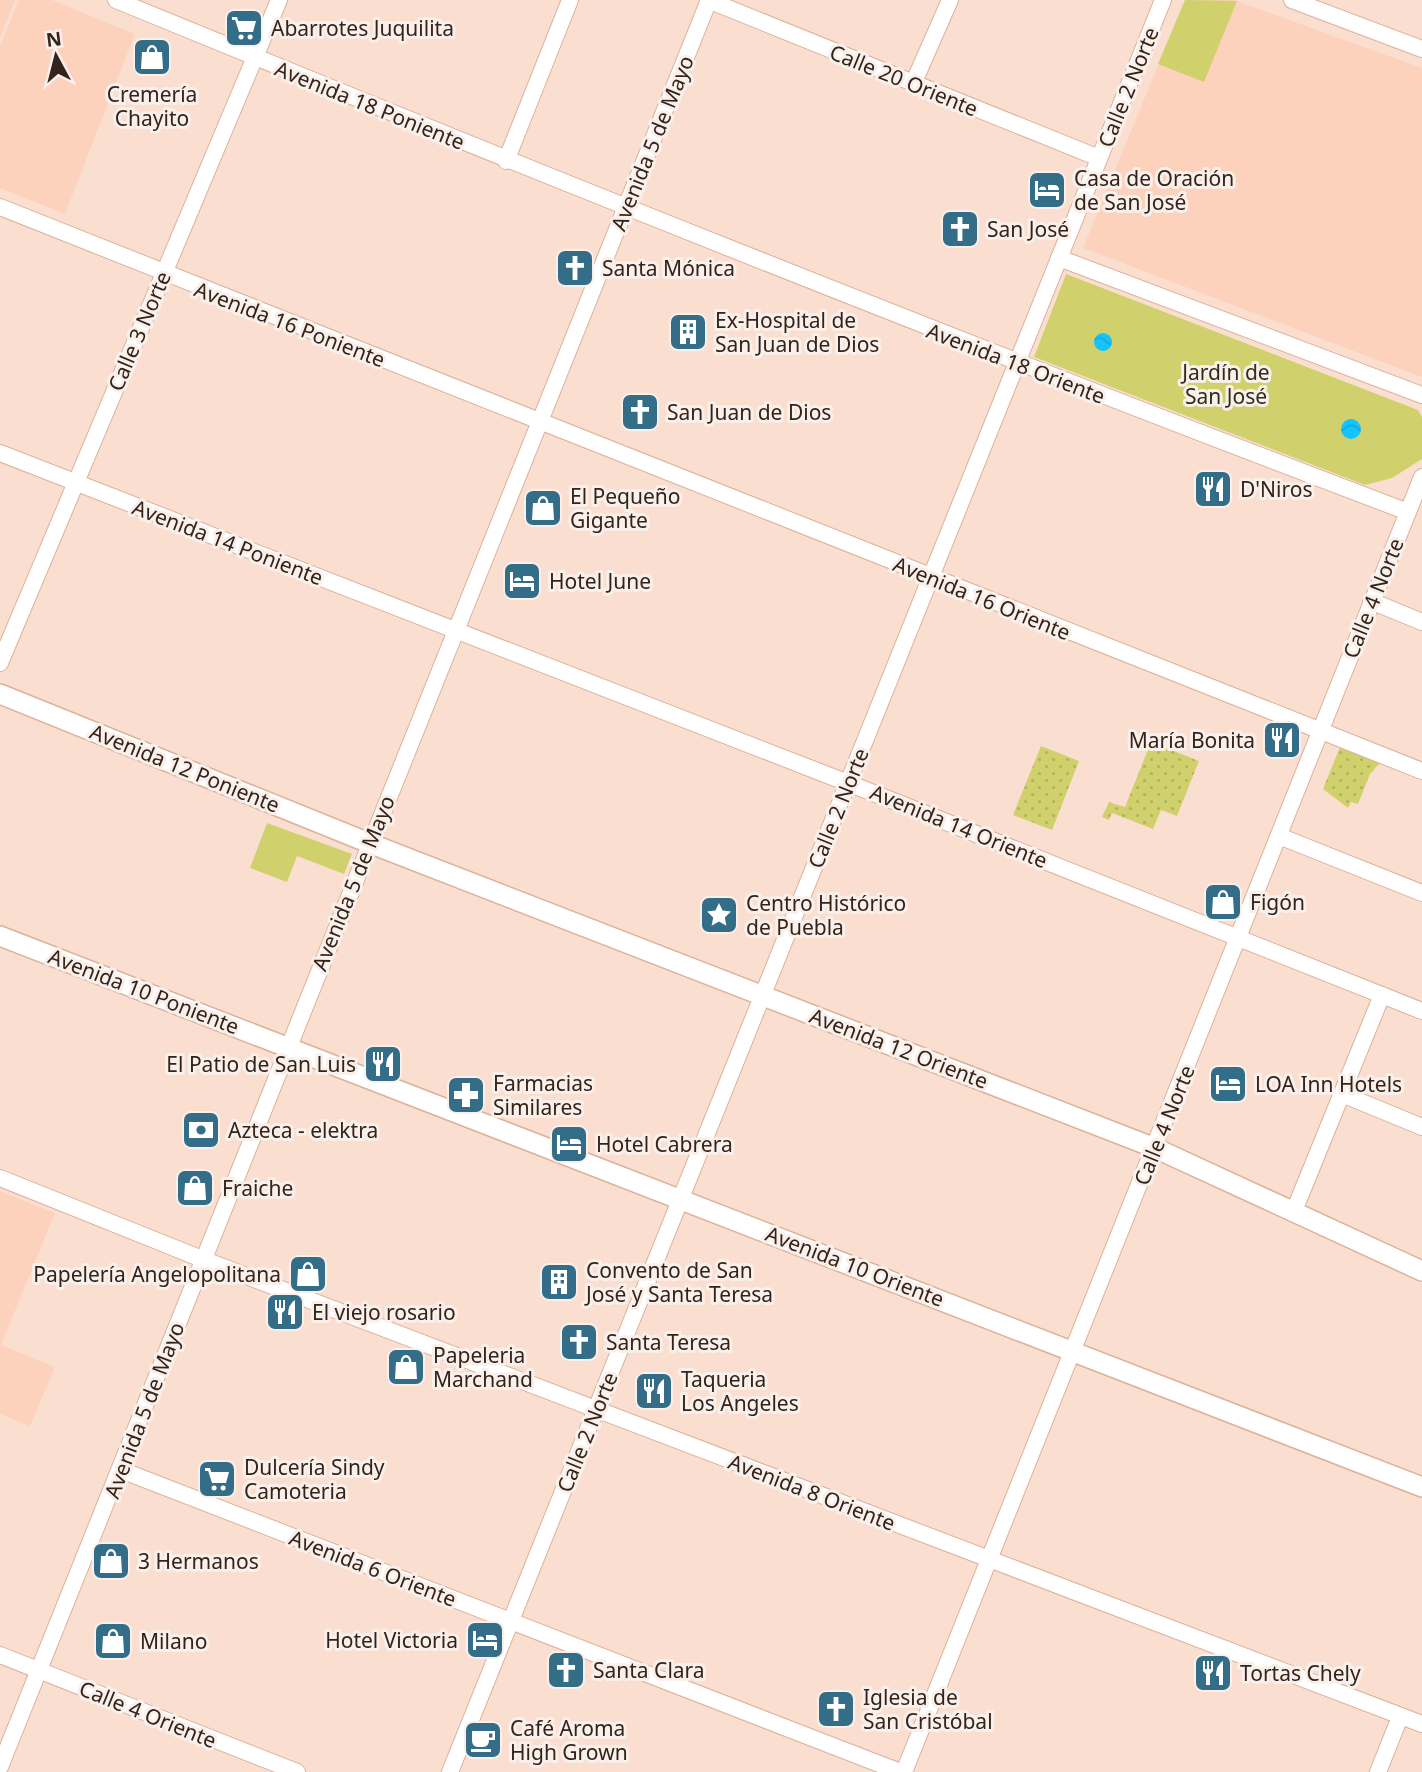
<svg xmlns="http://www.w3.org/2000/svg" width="1422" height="1772" viewBox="0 0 1422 1772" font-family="'Noto Sans',sans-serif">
<defs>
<pattern id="grass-dots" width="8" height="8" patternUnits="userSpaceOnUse" patternTransform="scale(1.75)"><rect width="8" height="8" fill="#d0d16d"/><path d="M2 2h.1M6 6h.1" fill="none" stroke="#b3b35e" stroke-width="1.8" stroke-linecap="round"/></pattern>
<pattern id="water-waves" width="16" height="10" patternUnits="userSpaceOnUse" patternTransform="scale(1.75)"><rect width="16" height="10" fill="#15c4ff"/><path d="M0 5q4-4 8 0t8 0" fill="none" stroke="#14a8da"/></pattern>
</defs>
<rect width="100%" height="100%" fill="#fadfd1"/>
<!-- built -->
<g fill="#fcd2bc">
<path d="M0,0h15l-15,38z"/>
<path d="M19,0h33l83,34 -70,180 -65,-26v-142z"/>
<path d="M1185,0h49l188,68v309l-339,-129z"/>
<path d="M0,1191l55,22 -54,132 54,22 -25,59 -30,-12z"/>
</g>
<!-- grass -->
<g fill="url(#grass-dots)">
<path d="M1151,742l48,19 -22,55 -16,-6 -8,19 -41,-16 -3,7 -7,-3 7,-15 16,5z"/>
<path d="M1041,746l38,15 -27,69 -39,-15z"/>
<path d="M1340,747l40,16 -10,11 -12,30 -7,-2 -3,6 -25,-19z"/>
</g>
<!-- park -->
<g fill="#d0d16d">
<path d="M1185,0l52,1 -33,81 -46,-18z"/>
<path d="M1066,274l352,136 4,7v42l-30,19 -27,7 -331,-128z"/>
<path d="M267,823l85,31 -8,20 -47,-18 -10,26 -37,-14z"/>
</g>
<!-- water -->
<g fill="url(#water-waves)">
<circle cx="1103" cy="342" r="9"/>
<circle cx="1351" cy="429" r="10"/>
</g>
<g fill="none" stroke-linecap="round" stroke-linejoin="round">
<defs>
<g id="minor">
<path d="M116,0c429,176 859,348 1292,512"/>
<path d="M708,0l391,158"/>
<path d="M1292,0l130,49"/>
<path d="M913,84l37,-84"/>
<path d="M506,161l64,-161"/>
<path d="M0,207l1422,564"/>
<path d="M1059,258l363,137"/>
<path d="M0,453l848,330 574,228"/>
<path d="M1371,601l51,21"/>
<path d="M0,663l279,-663"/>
<path d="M1279,836l143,57"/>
<path d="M1342,1094l80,33"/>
<path d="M0,1178l202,81 1220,465"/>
<path d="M1294,1211l88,-216"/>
<path d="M121,1470l779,302"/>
<path d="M0,1655l297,117"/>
<path d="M0,1767l709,-1767"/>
<path d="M450,1772l713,-1772"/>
<path d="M904,1772l518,-1295"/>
<path d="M1378,1772l22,-55"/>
</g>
<g id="major">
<path d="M0,694l369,149 786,305 267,123"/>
<path d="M0,936l1422,551"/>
</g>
</defs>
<!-- minor casing -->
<use href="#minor" stroke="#dcb19a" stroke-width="18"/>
<!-- major casing -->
<use href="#major" stroke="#dcb19a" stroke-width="22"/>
<!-- minor -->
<use href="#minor" stroke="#fff" stroke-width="16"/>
<!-- major -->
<use href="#major" stroke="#fff" stroke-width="19"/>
</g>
<!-- icons -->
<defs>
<symbol id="supermarket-square" viewBox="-11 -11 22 22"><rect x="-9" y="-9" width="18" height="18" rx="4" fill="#346d87" stroke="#faf0eb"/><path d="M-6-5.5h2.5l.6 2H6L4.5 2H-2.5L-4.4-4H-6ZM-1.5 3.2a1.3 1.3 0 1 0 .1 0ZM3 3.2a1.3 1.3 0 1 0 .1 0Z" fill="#fff"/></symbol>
<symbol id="shop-square" viewBox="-11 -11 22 22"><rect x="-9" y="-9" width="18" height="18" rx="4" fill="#346d87" stroke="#faf0eb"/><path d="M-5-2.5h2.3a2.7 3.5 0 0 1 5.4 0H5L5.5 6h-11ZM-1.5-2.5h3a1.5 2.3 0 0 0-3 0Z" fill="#fff"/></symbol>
<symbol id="hotel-square" viewBox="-11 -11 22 22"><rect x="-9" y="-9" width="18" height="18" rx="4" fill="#346d87" stroke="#faf0eb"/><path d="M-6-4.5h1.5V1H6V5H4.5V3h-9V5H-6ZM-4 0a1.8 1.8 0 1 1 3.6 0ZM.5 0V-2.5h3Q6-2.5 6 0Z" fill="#fff"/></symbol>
<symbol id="church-square" viewBox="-11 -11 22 22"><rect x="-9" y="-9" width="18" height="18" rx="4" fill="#346d87" stroke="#faf0eb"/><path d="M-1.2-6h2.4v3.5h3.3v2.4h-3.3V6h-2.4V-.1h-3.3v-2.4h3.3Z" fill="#fff"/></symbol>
<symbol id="building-square" viewBox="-11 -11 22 22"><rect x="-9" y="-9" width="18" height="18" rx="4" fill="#346d87" stroke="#faf0eb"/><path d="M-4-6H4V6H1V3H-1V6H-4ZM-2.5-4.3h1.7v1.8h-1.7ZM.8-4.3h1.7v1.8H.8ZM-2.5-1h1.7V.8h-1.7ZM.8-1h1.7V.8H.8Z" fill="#fff"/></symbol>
<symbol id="restaurant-square" viewBox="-11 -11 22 22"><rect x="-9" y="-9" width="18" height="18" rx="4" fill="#346d87" stroke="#faf0eb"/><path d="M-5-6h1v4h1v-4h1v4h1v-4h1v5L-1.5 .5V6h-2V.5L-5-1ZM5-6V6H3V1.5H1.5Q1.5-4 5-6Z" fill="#fff"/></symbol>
<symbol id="sight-square" viewBox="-11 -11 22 22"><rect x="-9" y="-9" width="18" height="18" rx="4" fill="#346d87" stroke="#faf0eb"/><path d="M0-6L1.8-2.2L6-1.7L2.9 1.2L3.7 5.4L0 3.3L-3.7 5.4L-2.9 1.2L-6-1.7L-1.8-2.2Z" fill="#fff"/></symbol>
<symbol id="pharmacy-square" viewBox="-11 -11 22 22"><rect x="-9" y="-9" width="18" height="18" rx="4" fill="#346d87" stroke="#faf0eb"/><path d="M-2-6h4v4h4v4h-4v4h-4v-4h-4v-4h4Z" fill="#fff"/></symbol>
<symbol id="bank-square" viewBox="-11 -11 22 22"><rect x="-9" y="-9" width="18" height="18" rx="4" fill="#346d87" stroke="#faf0eb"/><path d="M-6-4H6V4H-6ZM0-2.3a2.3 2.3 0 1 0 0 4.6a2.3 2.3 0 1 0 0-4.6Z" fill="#fff"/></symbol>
<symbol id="cafe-square" viewBox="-11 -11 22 22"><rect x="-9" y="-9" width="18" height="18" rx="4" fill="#346d87" stroke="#faf0eb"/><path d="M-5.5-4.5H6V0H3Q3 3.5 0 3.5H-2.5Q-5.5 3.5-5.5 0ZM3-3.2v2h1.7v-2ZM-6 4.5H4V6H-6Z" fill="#fff"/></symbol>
</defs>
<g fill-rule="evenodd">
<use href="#supermarket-square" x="222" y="6" width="44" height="44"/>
<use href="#shop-square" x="130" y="35" width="44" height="44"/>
<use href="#hotel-square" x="1025" y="168" width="44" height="44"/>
<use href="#church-square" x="938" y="207" width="44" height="44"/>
<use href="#church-square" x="553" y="246" width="44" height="44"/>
<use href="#building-square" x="666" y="310" width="44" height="44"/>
<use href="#church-square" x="618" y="390" width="44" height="44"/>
<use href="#restaurant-square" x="1191" y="467" width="44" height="44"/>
<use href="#shop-square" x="521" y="486" width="44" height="44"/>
<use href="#hotel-square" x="500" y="559" width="44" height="44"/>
<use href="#restaurant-square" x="1260" y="718" width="44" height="44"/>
<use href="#shop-square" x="1201" y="880" width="44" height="44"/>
<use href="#sight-square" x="697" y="893" width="44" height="44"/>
<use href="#restaurant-square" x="361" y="1042" width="44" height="44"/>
<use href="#hotel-square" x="1206" y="1062" width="44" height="44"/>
<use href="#pharmacy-square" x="444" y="1073" width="44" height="44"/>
<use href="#bank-square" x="179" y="1108" width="44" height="44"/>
<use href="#hotel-square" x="547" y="1122" width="44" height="44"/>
<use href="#shop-square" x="173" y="1166" width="44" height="44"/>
<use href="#shop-square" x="286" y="1252" width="44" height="44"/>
<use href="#building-square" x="537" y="1260" width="44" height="44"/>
<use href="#restaurant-square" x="263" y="1290" width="44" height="44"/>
<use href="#church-square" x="557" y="1320" width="44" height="44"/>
<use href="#shop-square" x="384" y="1345" width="44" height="44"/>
<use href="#restaurant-square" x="632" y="1369" width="44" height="44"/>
<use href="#supermarket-square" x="195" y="1457" width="44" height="44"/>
<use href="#shop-square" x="89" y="1539" width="44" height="44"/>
<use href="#hotel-square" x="463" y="1618" width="44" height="44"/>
<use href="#shop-square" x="91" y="1619" width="44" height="44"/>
<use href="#church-square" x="544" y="1648" width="44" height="44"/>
<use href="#restaurant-square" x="1191" y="1651" width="44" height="44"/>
<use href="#church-square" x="814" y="1687" width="44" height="44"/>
<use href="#cafe-square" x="461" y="1718" width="44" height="44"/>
</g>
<g text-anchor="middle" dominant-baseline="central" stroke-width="6" stroke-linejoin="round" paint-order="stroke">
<!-- poi labels -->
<g font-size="21" fill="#33231a" stroke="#faf0eb" text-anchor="start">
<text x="271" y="28">Abarrotes Juquilita</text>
<text x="152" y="94" text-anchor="middle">Cremería<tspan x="152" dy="24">Chayito</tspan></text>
<text x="1074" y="178">Casa de Oración<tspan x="1074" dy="24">de San José</tspan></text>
<text x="987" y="229">San José</text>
<text x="602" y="268">Santa Mónica</text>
<text x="715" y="320">Ex-Hospital de<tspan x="715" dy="24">San Juan de Dios</tspan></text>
<text x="667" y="412">San Juan de Dios</text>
<text x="1240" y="489">D'Niros</text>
<text x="570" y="496">El Pequeño<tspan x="570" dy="24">Gigante</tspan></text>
<text x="549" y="581">Hotel June</text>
<text x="1255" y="740" text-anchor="end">María Bonita</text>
<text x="1250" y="902">Figón</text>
<text x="746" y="903">Centro Histórico<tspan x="746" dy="24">de Puebla</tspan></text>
<text x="356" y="1064" text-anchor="end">El Patio de San Luis</text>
<text x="493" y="1083">Farmacias<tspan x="493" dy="24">Similares</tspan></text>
<text x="1255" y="1084">LOA Inn Hotels</text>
<text x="228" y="1130">Azteca - elektra</text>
<text x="596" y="1144">Hotel Cabrera</text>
<text x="222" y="1188">Fraiche</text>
<text x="586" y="1270">Convento de San<tspan x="586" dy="24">José y Santa Teresa</tspan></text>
<text x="281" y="1274" text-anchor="end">Papelería Angelopolitana</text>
<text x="312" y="1312">El viejo rosario</text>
<text x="606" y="1342">Santa Teresa</text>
<text x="433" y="1355">Papeleria<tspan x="433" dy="24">Marchand</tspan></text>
<text x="681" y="1379">Taqueria<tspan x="681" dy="24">Los Angeles</tspan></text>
<text x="244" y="1467">Dulcería Sindy<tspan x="244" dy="24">Camoteria</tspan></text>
<text x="138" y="1561">3 Hermanos</text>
<text x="458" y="1640" text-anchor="end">Hotel Victoria</text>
<text x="140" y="1641">Milano</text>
<text x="593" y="1670">Santa Clara</text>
<text x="1240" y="1673">Tortas Chely</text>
<text x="863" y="1697">Iglesia de<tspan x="863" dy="24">San Cristóbal</tspan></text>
<text x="510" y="1728">Café Aroma<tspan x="510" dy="24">High Grown</tspan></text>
</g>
<!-- street labels -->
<g font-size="21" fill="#33231a" stroke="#faf0eb">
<text transform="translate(904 80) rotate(22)">Calle 20 Oriente</text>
<text transform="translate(1128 87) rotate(-68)">Calle 2 Norte</text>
<text transform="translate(370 105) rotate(22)">Avenida 18 Poniente</text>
<text transform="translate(652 143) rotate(-68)">Avenida 5 de Mayo</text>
<text transform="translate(290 324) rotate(21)">Avenida 16 Poniente</text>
<text transform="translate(139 331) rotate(-67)">Calle 3 Norte</text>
<text transform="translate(1016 363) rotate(21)">Avenida 18 Oriente</text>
<text transform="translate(228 542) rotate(21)">Avenida 14 Poniente</text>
<text transform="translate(982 598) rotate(22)">Avenida 16 Oriente</text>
<text transform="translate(1373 598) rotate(-68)">Calle 4 Norte</text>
<text transform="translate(185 768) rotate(22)">Avenida 12 Poniente</text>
<text transform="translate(838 808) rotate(-68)">Calle 2 Norte</text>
<text transform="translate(959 826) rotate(22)">Avenida 14 Oriente</text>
<text transform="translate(353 883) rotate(-68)">Avenida 5 de Mayo</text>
<text transform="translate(144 991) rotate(21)">Avenida 10 Poniente</text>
<text transform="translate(899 1048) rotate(21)">Avenida 12 Oriente</text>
<text transform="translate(1164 1125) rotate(-68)">Calle 4 Norte</text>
<text transform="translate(855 1266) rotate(21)">Avenida 10 Oriente</text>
<text transform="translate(144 1410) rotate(-69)">Avenida 5 de Mayo</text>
<text transform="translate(587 1432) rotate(-68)">Calle 2 Norte</text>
<text transform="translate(812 1492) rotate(21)">Avenida 8 Oriente</text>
<text transform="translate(373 1568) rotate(21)">Avenida 6 Oriente</text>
<text transform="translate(148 1714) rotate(22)">Calle 4 Oriente</text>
</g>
<!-- park labels -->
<g font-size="21" fill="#2d2d18" stroke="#faf0eb">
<text x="1226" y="372">Jardín de<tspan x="1226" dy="24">San José</tspan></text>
</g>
</g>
<!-- north arrow -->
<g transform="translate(56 56) rotate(353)" stroke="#faf0eb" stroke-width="5" paint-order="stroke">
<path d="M0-5L12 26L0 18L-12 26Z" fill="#33231a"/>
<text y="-10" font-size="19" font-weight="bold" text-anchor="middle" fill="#33231a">N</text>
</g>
</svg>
